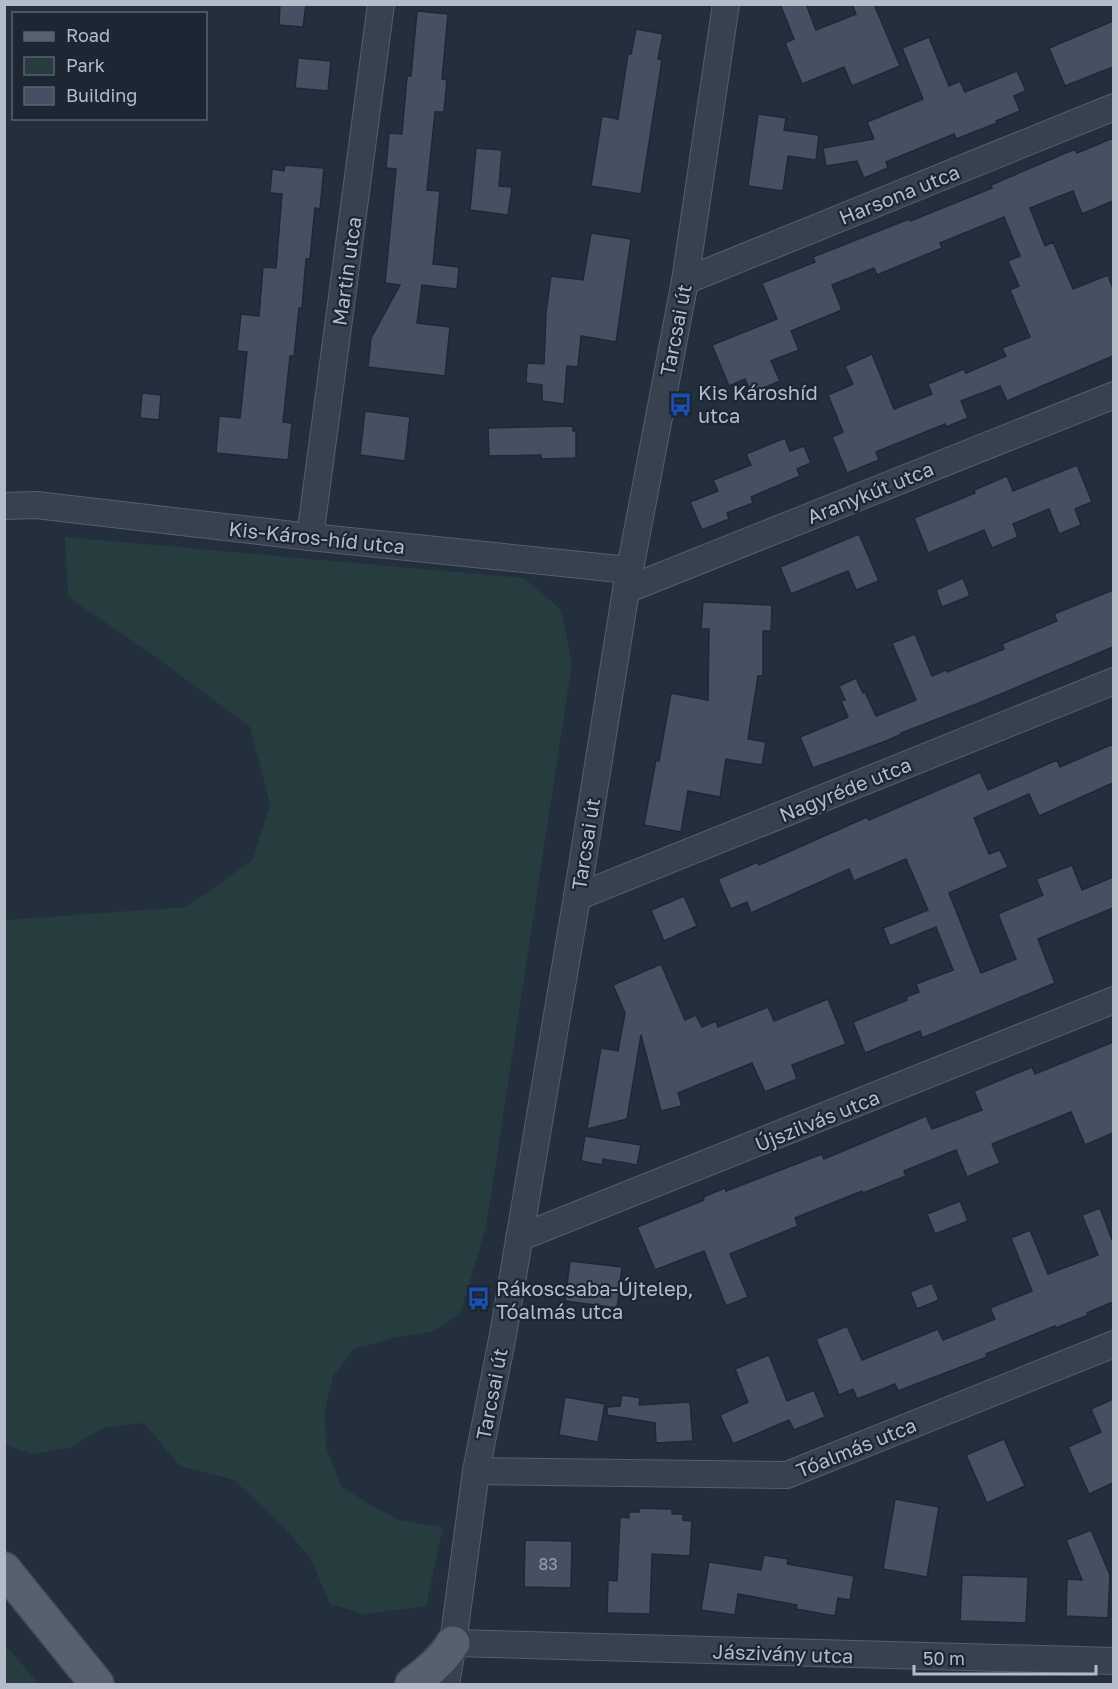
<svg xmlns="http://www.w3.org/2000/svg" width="1118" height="1689" viewBox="0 0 1118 1689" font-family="'Golos Text',sans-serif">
<rect width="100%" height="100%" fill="#242f3e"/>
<!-- green -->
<g fill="#263c3f">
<path d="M65,537l459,41 37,32 11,53 -86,565 -26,86 -28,18 -35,5 -44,12 -20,27 -8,35 1,36 15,39 29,19 29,15 44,7 -17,79 -62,8 -34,-10 -19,-45 -27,-32 -50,-47 -54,-14 -36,-43 -41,5 -33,20 -38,6 -27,-9v-525l181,-13 67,-47 17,-56 -20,-77 -97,-72 -85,-58z"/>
<path d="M5,1645l34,39h-34z"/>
</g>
<!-- building -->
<g fill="#455162" stroke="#1f2835" stroke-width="1.5">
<path d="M280,4h26l-3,23 -24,-2z"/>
<path d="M780,4h26l10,26 40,-16 -4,-10h22l26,62 -48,20 -8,-19 -42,17 -17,-41 9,-4z"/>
<path d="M417,11l31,3 -6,65 5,1 -3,32h-9l-8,78 13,1 -7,73 26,3 -2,22 -35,-4 -5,38 33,4 -5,49 -77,-9 3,-29 29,-53 -15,-2 11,-114 -10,-1 3,-35 13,1 5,-58h4z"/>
<path d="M1113,21v46l-48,19 -16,-38z"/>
<path d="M636,29l27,5 -5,25 4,1 -21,134 -50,-8 11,-70 16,3 10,-65h3z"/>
<path d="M929,37l20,49 11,-5 5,11 52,-21 9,20 -12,5 6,15 -24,10 1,2 -41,16 -2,-5 -68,28 2,6 -24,10 -7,-17 -31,5 -3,-18 51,-9 -7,-17 56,-23 -21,-51z"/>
<path d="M298,58l33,3 -3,30 -33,-3z"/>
<path d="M758,114l28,4 -2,12 35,5 -3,25 -28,-4 -5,35 -35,-5z"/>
<path d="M1113,138v63l-31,13 -9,-23 -43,17 15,38 8,-4 20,47 35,-14 5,14v67l-106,45 -7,-15 -39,15 7,17 -22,9 -1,-3 -69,28 3,8 -32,13 -15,-36 11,-5 -15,-37 25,-11 -8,-18 27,-12 22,55 38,-15 -4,-10 36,-15 2,4 40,-17 -4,-8 28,-11 -20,-47 9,-4 -11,-25 12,-5 -16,-39 -64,26 2,5 -65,27 -3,-7 -42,17 10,25 -51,21 8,19 -28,11 9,20 -29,12 -6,-14 -16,7 -17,-41 65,-26 -15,-36 53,-21 -2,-5 96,-38 1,2 82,-33 -1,-3 84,-36 2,4z"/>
<path d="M476,148l26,2 -3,36 13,1 -4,28 -38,-5z"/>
<path d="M285,165l39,3 -4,41 -5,-1 -5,51h-4l-4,49h-3l-5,48h-4l-7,66 9,1 -4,37 -72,-7 3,-37 21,2 7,-66 -10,-1 4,-37 18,2 4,-49 13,1 6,-74 -12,-1 2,-24 12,2z"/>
<path d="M591,233l40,6 -15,103 -35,-6 -3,31 -11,-1 -3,38 -22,-3v-16l-16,-2 1,-20 17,1 2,-51 5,-37 32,4z"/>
<path d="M142,393l19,2 -2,25 -19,-2z"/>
<path d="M365,411l45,6 -5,44 -45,-6z"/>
<path d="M573,426v5h3v27l-35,1v-4l-52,1 -1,-28z"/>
<path d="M785,438l5,13 14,-5 7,17 -14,6 3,7 -49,21 2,6 -26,10 2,6 -27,11 -12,-28 28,-11 -5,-11 38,-15 -5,-11z"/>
<path d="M1077,465l15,37 -17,7 6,16 -22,9 -10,-25 -36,15 5,13 -26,11 -8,-18 -56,23 -14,-35 61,-25 -1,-3 33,-14 6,15z"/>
<path d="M859,534l20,47 -23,9 -8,-19 -57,23 -11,-27z"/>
<path d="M963,578l7,18 -28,11 -6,-17z"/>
<path d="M1113,590v57l-129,54 -83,32 1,1 -16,7 -73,27 -13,-31 48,-20 -7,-16 4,-1 -6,-14 17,-8 7,15 2,-1 11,24 40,-16 -24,-57 23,-9 17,42 14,-6 1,2 57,-23 -2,-5 55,-23 -3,-7z"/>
<path d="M703,602l69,3 -1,26h-8v45h-5l-10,63 18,3 -4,23 -36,-6 -6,38 -32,-6 -7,41 -37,-7 12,-65 3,1 12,-68 37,7 1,-71h-8z"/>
<path d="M1113,744v39l-74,33 -10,-22 -55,24 15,36 11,-4 8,17 -59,26 32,80 35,-14 -18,-45 45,-19 -7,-16 36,-14 10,25 31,-13v31l-75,31 17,44 -133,55 -2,-7 -55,22 -12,-31 54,-22 -1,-3 13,-5 -3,-8 37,-14 -17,-43 -46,19 -7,-18 45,-18 -22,-51 -52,22 -5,-12 -98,44 -4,-11 -16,7 -13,-30 40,-17 1,3 108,-48 2,3 111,-48 8,18 69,-30 3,7z"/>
<path d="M684,896l13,30 -33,15 -13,-31z"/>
<path d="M661,964l24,56 11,-5 6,12 14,-6 2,6 50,-20 6,14 54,-22 18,45 -54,21 5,14 -32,13 -13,-29 -74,30 4,13 -21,5 -20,-76 -14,84 -40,10 14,-81 17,3 7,-38 -12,-28z"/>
<path d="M1113,1042v91l-28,12 -14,-33 -79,32 8,19 -33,14 -11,-27 -52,21 2,5 -43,17 -1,-2 -67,27 3,8 -68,28 18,43 -22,9 -22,-55 -49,19 -18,-43 67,-27 -1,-3 22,-9 1,3 96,-37 2,5 102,-43 6,13 50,-19 -8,-19 58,-24 3,7z"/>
<path d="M585,1136l56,9 -4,20 -34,-6 -1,6 -21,-4z"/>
<path d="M960,1201l8,20 -33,13 -8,-20z"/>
<path d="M1100,1208l13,34v60l-26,11 1,2 -32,13 -1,-2 -69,28 1,3 -89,34 -3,-7 -38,15 -4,-10 -14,6 -23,-56 31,-13 15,34 76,-31 5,11 52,-21 -5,-11 42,-17 -21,-53 19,-8 18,44 50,-19 -16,-40z"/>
<path d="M570,1261l52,6 -5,41 -52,-7z"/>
<path d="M932,1283l7,17 -22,9 -7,-17z"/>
<path d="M769,1355l18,46 27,-11 11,27 -31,13 -5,-10 -56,24 -13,-29 28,-13 -13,-33z"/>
<path d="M622,1395l18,3 -1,7 51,-3 3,39 -37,2 -1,-20 -48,-8v-8l13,-1z"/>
<path d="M565,1397l40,7 -7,38 -39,-7z"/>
<path d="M1113,1399v84l-24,11 -21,-47 33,-15 -10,-23z"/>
<path d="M1004,1439l21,47 -38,17 -21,-48z"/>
<path d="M895,1499l44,8 -12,70 -44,-8z"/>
<path d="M639,1508l33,1v5h11v6l9,1 -2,35 -38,-2 -2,60 -43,-1 1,-33 9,1 3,-64 9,1v-6h10z"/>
<path d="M1091,1530l19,45 -2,43 -42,-2 1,-37 15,1 -16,-40z"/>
<path d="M525,1540l47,1 -1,47 -47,-1z"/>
<path d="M764,1555l24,4 -1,5 67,12 -4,24 -12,-2 -3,18 -39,-7 1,-4 -59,-11 -3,21 -34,-5 8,-48 52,8z"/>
<path d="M962,1575l66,2 -2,46 -66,-2z"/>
</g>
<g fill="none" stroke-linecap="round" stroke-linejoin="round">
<defs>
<g id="minor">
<path d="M685,281l429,-174"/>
<path d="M4,506l32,-1 274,32 319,33"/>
<path d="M310,537l71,-533"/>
<path d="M626,590l488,-195"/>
<path d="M577,897l537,-216"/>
<path d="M519,1238l595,-238"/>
<path d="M476,1471l311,4 327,-131"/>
<path d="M453,1643l661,18"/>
<path d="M446,1684l7,-41 23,-172 27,-136 74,-438 49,-307 59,-309 41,-277"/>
</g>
<g id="major">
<path d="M4,1569l93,115"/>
<path d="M412,1684c15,-11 31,-24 41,-41"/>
</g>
</defs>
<!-- minor casing -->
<use href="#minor" stroke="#565f6c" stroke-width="28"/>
<!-- major casing -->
<use href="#major" stroke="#414a57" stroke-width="36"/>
<!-- minor -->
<use href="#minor" stroke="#38414e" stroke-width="26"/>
<!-- major -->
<use href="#major" stroke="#56606e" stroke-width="33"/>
</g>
<!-- icons -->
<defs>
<symbol id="bus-bare" viewBox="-9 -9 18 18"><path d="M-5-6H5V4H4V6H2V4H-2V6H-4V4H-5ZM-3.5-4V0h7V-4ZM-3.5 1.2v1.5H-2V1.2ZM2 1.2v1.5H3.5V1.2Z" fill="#1a4fb4" stroke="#1d2633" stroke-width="2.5" paint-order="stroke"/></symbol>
</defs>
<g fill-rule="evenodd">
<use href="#bus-bare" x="664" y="388" width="33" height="33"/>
<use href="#bus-bare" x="462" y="1282" width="33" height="33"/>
</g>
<g text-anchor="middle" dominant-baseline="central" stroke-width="4.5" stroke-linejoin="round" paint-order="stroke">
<!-- number labels -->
<g font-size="16" fill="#98a1af">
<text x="548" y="1564">83</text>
</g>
<!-- street labels -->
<g font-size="20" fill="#b4bcc9" stroke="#1d2633">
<text transform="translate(899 194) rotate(-22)">Harsona utca</text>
<text transform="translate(346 271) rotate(-82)">Martin utca</text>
<text transform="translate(675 330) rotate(-79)">Tarcsai út</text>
<text transform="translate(870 492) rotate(-22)">Aranykút utca</text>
<text transform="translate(317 537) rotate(6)">Kis-Káros-híd utca</text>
<text transform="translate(845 789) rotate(-22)">Nagyréde utca</text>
<text transform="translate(585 844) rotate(-81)">Tarcsai út</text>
<text transform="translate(817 1120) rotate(-22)">Újszilvás utca</text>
<text transform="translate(491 1394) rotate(-79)">Tarcsai út</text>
<text transform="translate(856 1447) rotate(-22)">Tóalmás utca</text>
<text transform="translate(783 1653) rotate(2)">Jászivány utca</text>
</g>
<!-- poi labels -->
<g font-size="20" fill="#b4bcc9" stroke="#1d2633" text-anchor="start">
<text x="698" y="392">Kis Károshíd<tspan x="698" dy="23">utca</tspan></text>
<text x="496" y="1288">Rákoscsaba-Újtelep,<tspan x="496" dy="23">Tóalmás utca</tspan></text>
</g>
</g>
<!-- border -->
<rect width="1118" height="1689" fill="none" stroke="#b4bcc9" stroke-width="12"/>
<!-- legend -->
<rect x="12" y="12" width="195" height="108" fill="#1d2633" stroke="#59626f" stroke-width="1.5"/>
<rect x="24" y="32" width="30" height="9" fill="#56606e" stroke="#59626f" stroke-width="1.5"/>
<text x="66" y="42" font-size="18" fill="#b4bcc9">Road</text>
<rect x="24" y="57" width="30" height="18" fill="#263c3f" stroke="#59626f" stroke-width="1.5"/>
<text x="66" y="72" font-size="18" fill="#b4bcc9">Park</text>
<rect x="24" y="87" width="30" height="18" fill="#455162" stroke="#59626f" stroke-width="1.5"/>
<text x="66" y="102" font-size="18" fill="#b4bcc9">Building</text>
<!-- scale -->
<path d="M914 1665v9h182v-9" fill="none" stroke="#b4bcc9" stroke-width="3"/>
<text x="923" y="1665" font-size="18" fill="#b4bcc9" stroke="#1d2633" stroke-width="4.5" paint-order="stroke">50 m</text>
</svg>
